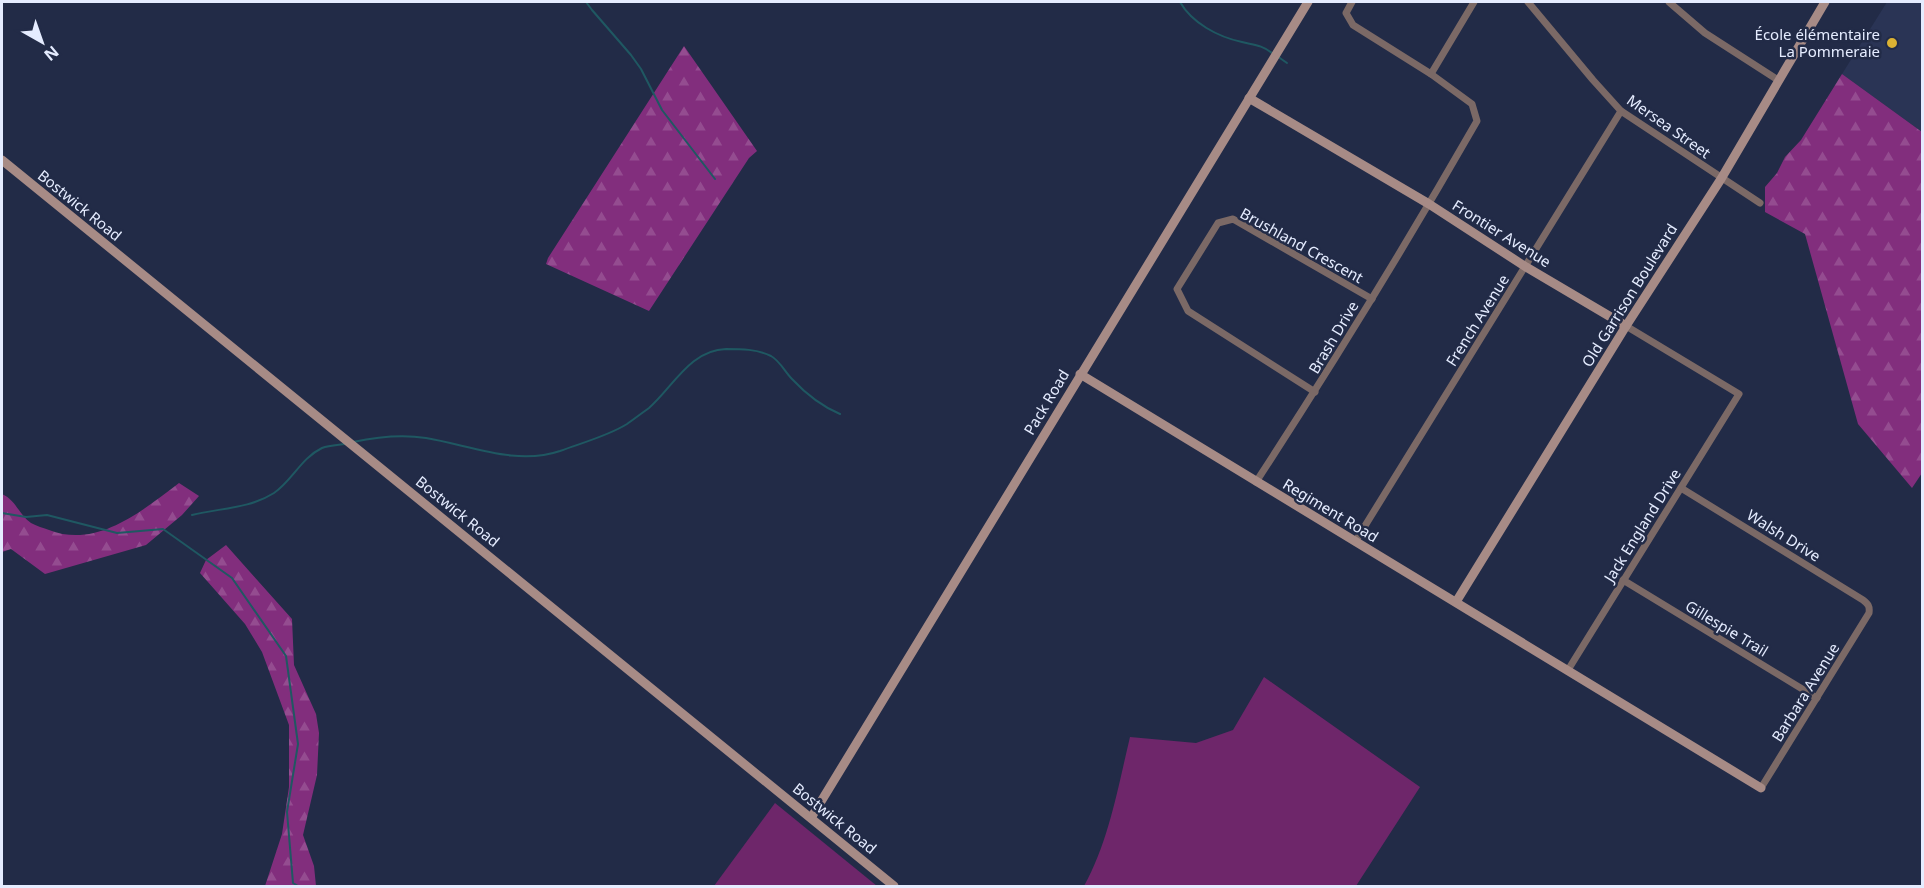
<svg xmlns="http://www.w3.org/2000/svg" width="1924" height="888" viewBox="0 0 1924 888" font-family="'Noto Sans',sans-serif">
<defs>
<pattern id="forest-firs" width="22" height="20" patternUnits="userSpaceOnUse" patternTransform="scale(1.5)"><rect width="22" height="20" fill="#822e7d"/><path d="M5 1l3.5 6h-7zM16 11l3.5 6h-7z" fill="#944c90"/></pattern>
</defs>
<rect width="100%" height="100%" fill="#222b47"/>
<!-- built -->
<path fill="#2a3455" d="M1887,2h35v130l-80,-58z"/>
<!-- grass -->
<g fill="#6e266a">
<path d="M1264,677l156,110 -64,99h-272c25,-45 34,-99 46,-149l66,6 37,-13z"/>
<path d="M775,803l102,83h-163z"/>
</g>
<!-- forest -->
<g fill="url(#forest-firs)">
<path d="M684,46l73,105 -8,7 -100,153 -103,-47 2,-6z"/>
<path d="M1842,74l80,58v341l-10,15 -54,-64 -53,-190 -40,-22v-25l12,-14 8,-16 16,-17z"/>
<path d="M179,483l20,13 -17,19 -36,30 -101,29 -34,-25 -9,3v-58c14,6 17,21 29,29 5,3 13,5 18,7 48,19 93,-19 130,-47z"/>
<path d="M226,545l66,74 2,46 22,49 3,19 -2,42 -14,60 11,31 2,20h-51l17,-52 7,-47v-62l-27,-73 -17,-28 -45,-51 6,-13z"/>
</g>
<g fill="none" stroke-linecap="round" stroke-linejoin="round">
<!-- stream -->
<g stroke="#1f5862" stroke-width="2">
<path d="M586,2l6,8 39,45 10,14 21,41 53,69"/>
<path d="M1180,2c12,21 38,35 62,40 12,3 20,3 30,11"/>
<path d="M1277,56l10,7"/>
<path d="M353,442c23,-5 49,-8 73,-4 43,7 90,28 134,13 21,-8 48,-15 67,-27 7,-5 15,-11 22,-16 24,-21 41,-58 77,-59 15,0 31,0 45,7 9,5 14,16 21,23 14,15 29,27 48,35"/>
<path d="M2,513l24,4 21,-2 70,18 46,-4 69,49 54,78 12,88 -11,68 6,71 5,3"/>
<path d="M192,515c27,-7 57,-6 82,-22 18,-12 27,-35 48,-45 7,-3 16,-3 23,-4"/>
</g>
<!-- street -->
<g stroke="#7b6966" stroke-width="7">
<path d="M1528,2l65,78 28,31 139,92"/>
<path d="M1669,2l36,31 73,47"/>
<path d="M1431,74l43,-72"/>
<path d="M1315,392l-127,-81 -11,-22 41,-66 15,-4 139,80"/>
<path d="M1256,482c77,-118 151,-239 221,-361l-5,-17 -41,-30 -78,-49 -7,-12 6,-11"/>
<path d="M1681,488l182,112c5,4 7,6 6,13l-108,175"/>
<path d="M1355,542l266,-431"/>
<path d="M1623,580l194,118"/>
<path d="M1568,670l171,-276 -113,-68"/>
</g>
<!-- secondary -->
<g stroke="#a78b86" stroke-width="9">
<path d="M1249,98l180,106 97,63 100,59"/>
<path d="M2,160l892,726"/>
<path d="M1080,374l681,414"/>
<path d="M1456,602l170,-276 95,-147 104,-177"/>
<path d="M811,818l497,-816"/>
</g>
</g>
<!-- markers -->
<circle fill="#dbb233" stroke="#222b47" stroke-width="2" cx="1892" cy="43" r="6"/>
<g text-anchor="middle" dominant-baseline="central" stroke-width="5" stroke-linejoin="round" paint-order="stroke">
<!-- poi labels -->
<g font-size="15" fill="#e5ecff" stroke="#222b47" text-anchor="end">
<text x="1880" y="34">École élémentaire<tspan x="1880" dy="17">La Pommeraie</tspan></text>
</g>
<!-- street labels -->
<g font-size="15" fill="#e5ecff" stroke="#222b47">
<text transform="translate(1669 126) rotate(35)">Mersea Street</text>
<text transform="translate(80 205) rotate(39)">Bostwick Road</text>
<text transform="translate(1502 233) rotate(32)">Frontier Avenue</text>
<text transform="translate(1302 245) rotate(29)">Brushland Crescent</text>
<text transform="translate(1629 295) rotate(-58)">Old Garrison Boulevard</text>
<text transform="translate(1477 320) rotate(-58)">French Avenue</text>
<text transform="translate(1333 337) rotate(-59)">Brash Drive</text>
<text transform="translate(1046 402) rotate(-59)">Pack Road</text>
<text transform="translate(1331 510) rotate(31)">Regiment Road</text>
<text transform="translate(458 511) rotate(39)">Bostwick Road</text>
<text transform="translate(1642 525) rotate(-58)">Jack England Drive</text>
<text transform="translate(1784 535) rotate(32)">Walsh Drive</text>
<text transform="translate(1727 628) rotate(31)">Gillespie Trail</text>
<text transform="translate(1805 692) rotate(-58)">Barbara Avenue</text>
<text transform="translate(835 818) rotate(39)">Bostwick Road</text>
</g>
</g>
<!-- border -->
<rect width="1924" height="888" fill="none" stroke="#e5ecff" stroke-width="6"/>
<!-- north arrow -->
<g transform="translate(42 42) rotate(140)" stroke="#222b47" stroke-width="4.5" paint-order="stroke">
<path d="M0-4.5L10 22L0 15L-10 22Z" fill="#e5ecff"/>
<text y="-9" font-size="16" font-weight="bold" text-anchor="middle" fill="#e5ecff">N</text>
</g>
</svg>
